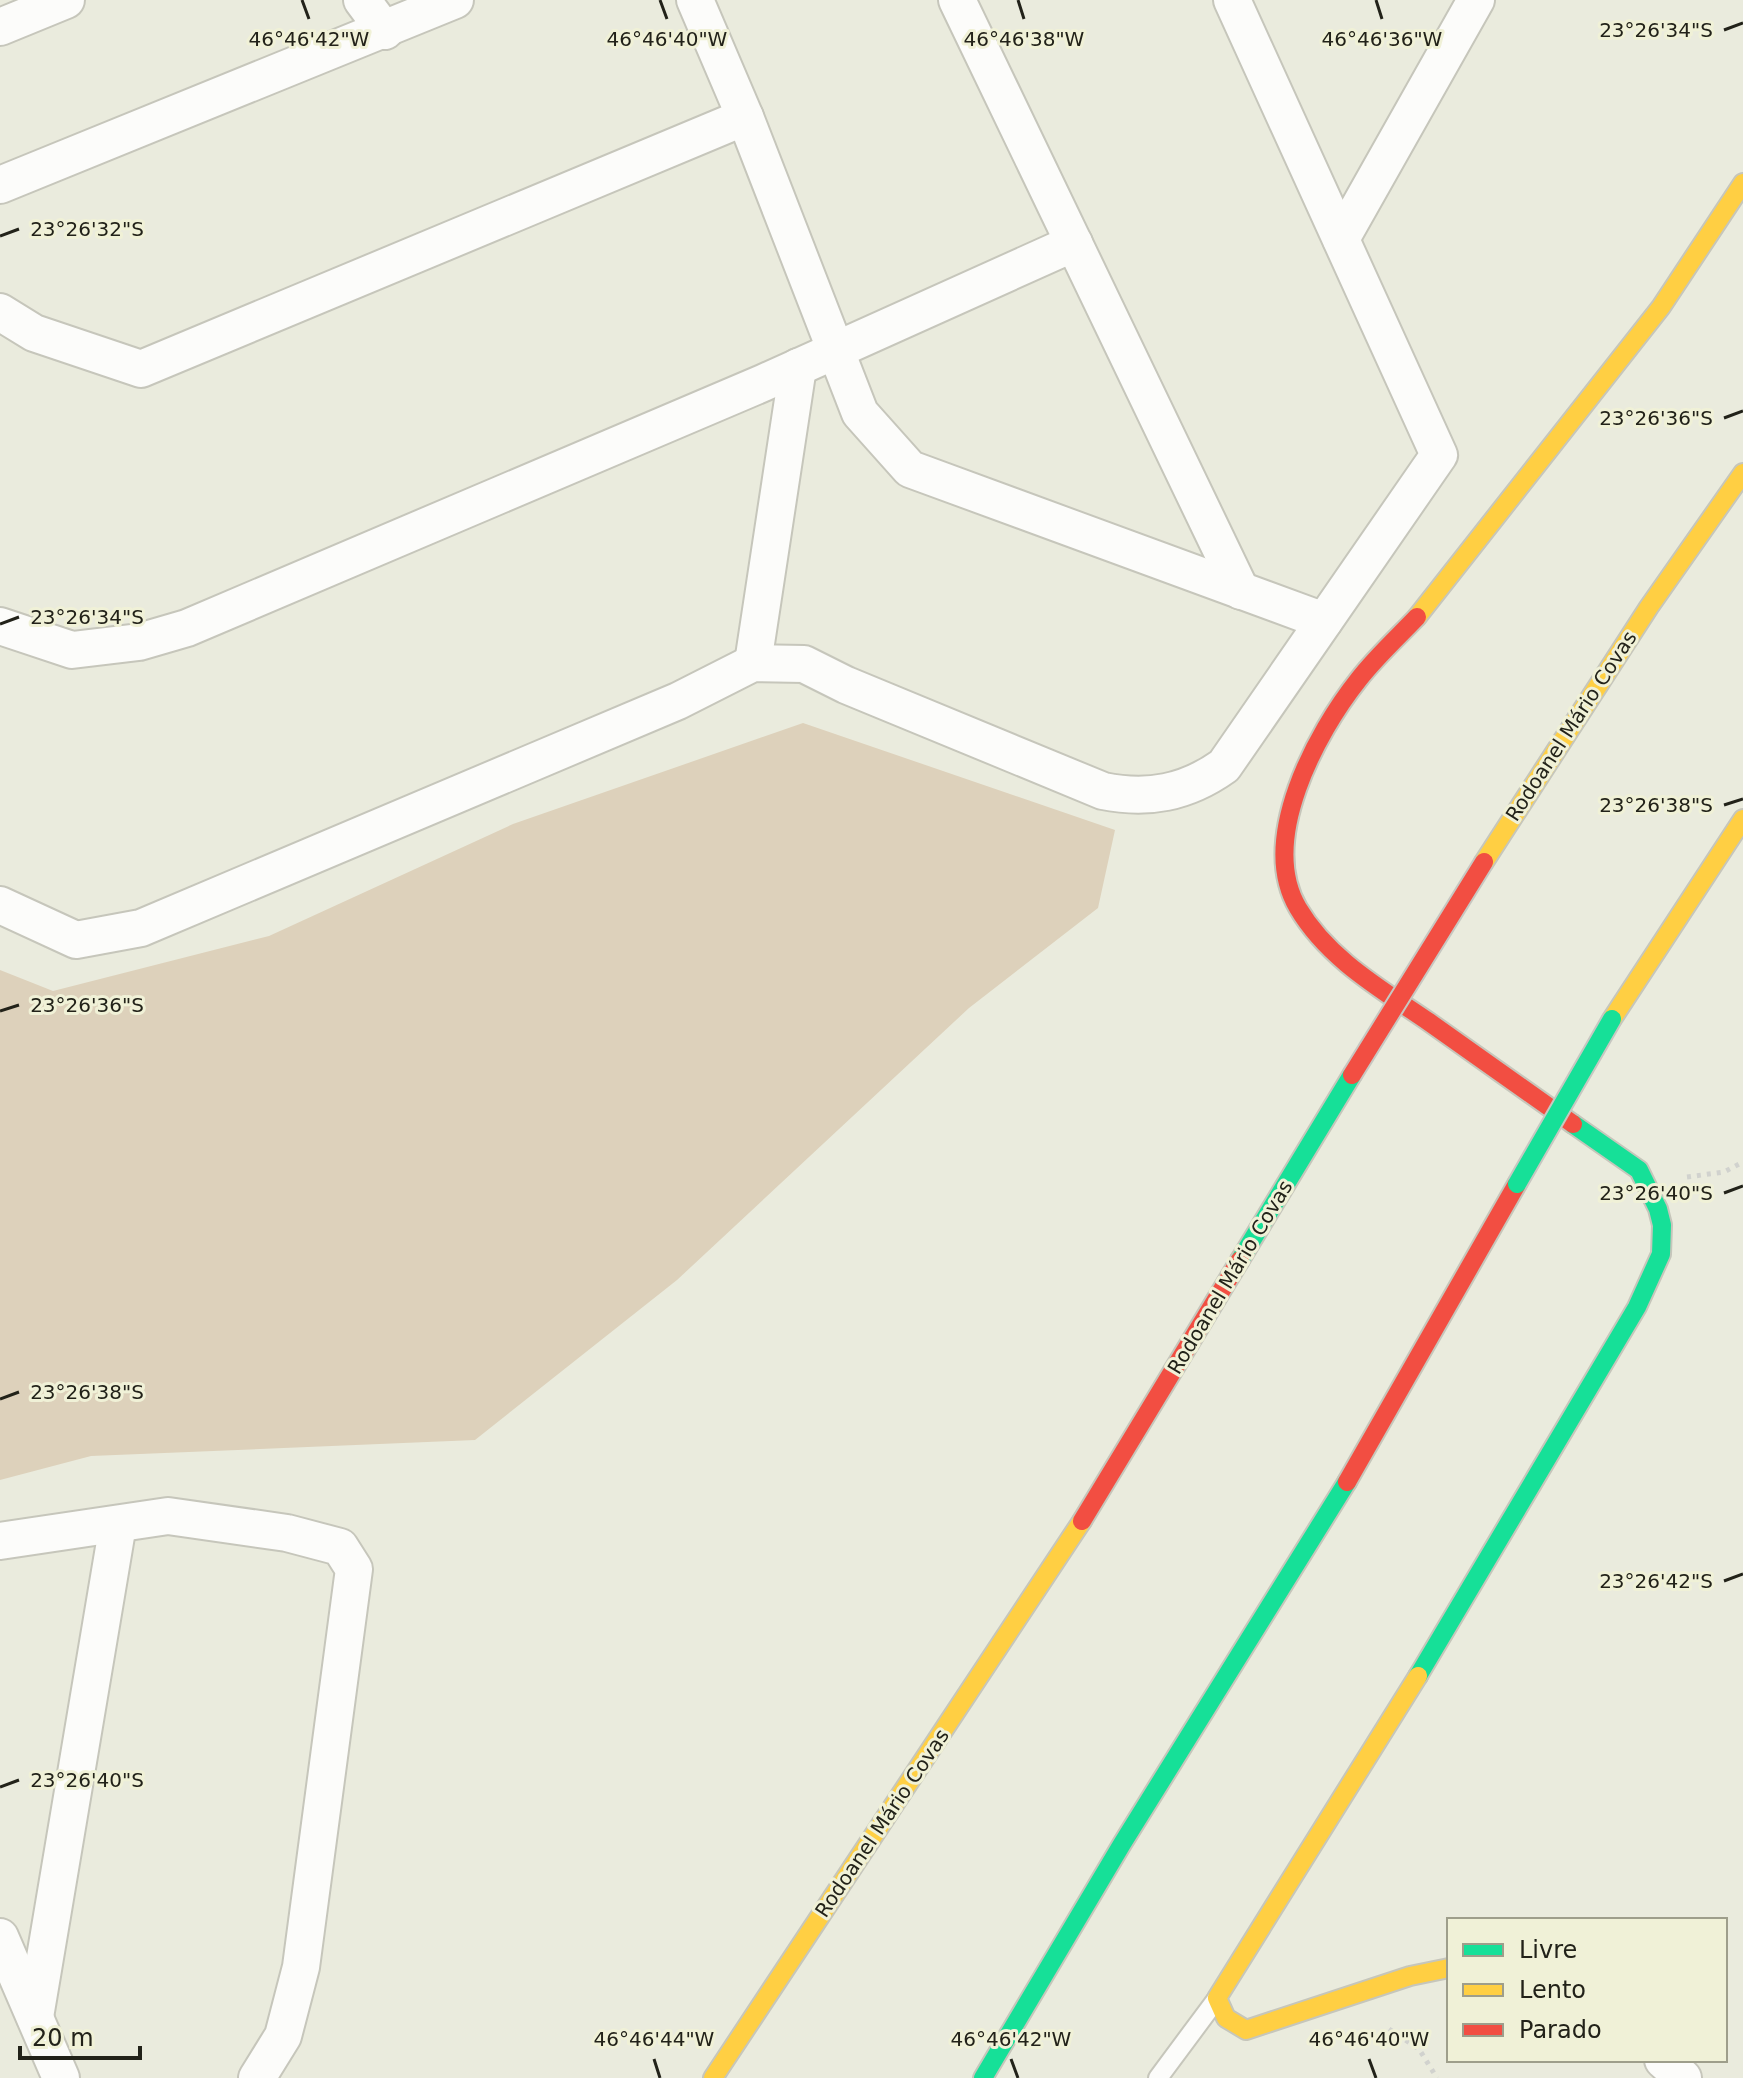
<svg xmlns="http://www.w3.org/2000/svg" width="1743" height="2078" viewBox="0 0 1743 2078" font-family="'DejaVu Sans',sans-serif">
<rect width="100%" height="100%" fill="#eaebdd"/>
<!-- green -->
<path fill="#ddd1bb" d="M803,723l312,107 -17,78 -129,100 -292,272 -202,160 -384,16 -91,24v-510l53,21 216,-55 244,-112z"/>
<g fill="none" stroke-linecap="round" stroke-linejoin="round">
<defs>
<path id="lane" d="M1158,2078l58,-78"/>
<g id="street">
<path d="M362,0l23,31"/>
<path d="M695,0l50,117 115,296 50,56 414,152"/>
<path d="M957,0l284,591"/>
<path d="M0,27l66,-27"/>
<path d="M0,185l455,-185"/>
<path d="M1341,239l135,-239"/>
<path d="M0,312l34,21 107,36 604,-252"/>
<path d="M0,626l72,24 67,-8 48,-14 576,-245 311,-140"/>
<path d="M753,663l45,-296"/>
<path d="M0,905l76,35 65,-12 537,-227 75,-38 51,1 42,21 257,106c45,9 83,2 121,-25l215,-311 -207,-455"/>
<path d="M0,1541l168,-25 119,17 53,14 14,22 -53,398 -18,69 -26,42"/>
<path d="M0,1937l61,141"/>
<path d="M35,2017l83,-493"/>
<path d="M1663,2060l20,18"/>
</g>
<g id="fast">
<path d="M1240,1260l112,-185"/>
<path d="M1418,1676l219,-369 24,-53 1,-29 -4,-16 -19,-39 -66,-46"/>
<path d="M983,2078l139,-234 225,-362"/>
</g>
<g id="slow">
<path d="M1417,617l244,-310 82,-124"/>
<path d="M1484,862l165,-255 94,-134"/>
<path d="M1612,1019l131,-200"/>
<path d="M1418,1676l-201,322 9,20 20,12 164,-54 39,-8"/>
<path d="M713,2078l369,-557"/>
</g>
<g id="jam">
<path d="M1417,617c-19,20 -41,40 -58,62 -43,54 -101,161 -61,229 30,51 83,81 131,114 48,34 96,68 144,102"/>
<path d="M1347,1482l170,-298"/>
<path d="M1082,1521l158,-261"/>
</g>
</defs>
<!-- lane casing -->
<use href="#lane" stroke="#c6c6bb" stroke-width="22"/>
<!-- street casing -->
<use href="#street" stroke="#c6c6bb" stroke-width="40"/>
<!-- fast casing -->
<use href="#fast" stroke="#c6c6bb" stroke-width="22"/>
<!-- slow casing -->
<use href="#slow" stroke="#c6c6bb" stroke-width="22"/>
<!-- jam casing -->
<use href="#jam" stroke="#c6c6bb" stroke-width="22"/>
<!-- path -->
<g stroke="#d1d2ce" stroke-width="5" stroke-dasharray="4 6" stroke-linecap="butt">
<path d="M1687,1177l37,-5 19,-10"/>
<path d="M1389,2029l30,20 18,29"/>
</g>
<!-- lane -->
<use href="#lane" stroke="#fcfcfa" stroke-width="18"/>
<!-- street -->
<use href="#street" stroke="#fcfcfa" stroke-width="36"/>
<!-- fast -->
<use href="#fast" stroke="#16e098" stroke-width="18"/>
<!-- slow -->
<use href="#slow" stroke="#ffcf43" stroke-width="18"/>
<!-- jam -->
<use href="#jam" stroke="#f24e42" stroke-width="18"/>
<defs>
<path id="fast-bridge" d="M1517,1184l95,-165"/>
<path id="jam-bridge" d="M1352,1075l132,-213"/>
</defs>
<!-- fast-bridge casing -->
<use href="#fast-bridge" stroke="#c7c7c1" stroke-width="22" stroke-linecap="butt"/>
<!-- jam-bridge casing -->
<use href="#jam-bridge" stroke="#c7c7c1" stroke-width="22" stroke-linecap="butt"/>
<!-- fast-bridge -->
<use href="#fast-bridge" stroke="#16e098" stroke-width="18"/>
<!-- jam-bridge -->
<use href="#jam-bridge" stroke="#f24e42" stroke-width="18"/>
</g>
<!-- ticks -->
<path fill="none" stroke="#222219" stroke-width="3" d="M302,0l7,19M660,0l7,19M1018,0l6,19M1376,0l6,19M1724,30l19,-7M0,236l19,-7M1724,418l19,-7M0,624l19,-7M1724,805l19,-6M0,1011l19,-6M1724,1193l19,-7M0,1399l19,-7M1724,1581l19,-7M0,1787l19,-7M654,2059l6,19M1011,2059l7,19M1369,2059l7,19"/>
<g text-anchor="middle" dominant-baseline="central" stroke-width="6" stroke-linejoin="round" paint-order="stroke">
<!-- street labels -->
<g font-size="20" fill="#222219" stroke="#f0f1d7">
<text transform="translate(1571 726) rotate(-57)">Rodoanel Mário Covas</text>
<text transform="translate(1230 1277) rotate(-59)">Rodoanel Mário Covas</text>
<text transform="translate(882 1823) rotate(-56)">Rodoanel Mário Covas</text>
</g>
</g>
<g font-size="20" text-anchor="middle" fill="#222219" stroke="#f0f1d7" stroke-width="6" stroke-linejoin="round" paint-order="stroke">
<text x="1656" y="37">23°26'34"S</text>
<text x="309" y="46">46°46'42"W</text>
<text x="667" y="46">46°46'40"W</text>
<text x="1024" y="46">46°46'38"W</text>
<text x="1382" y="46">46°46'36"W</text>
<text x="87" y="236">23°26'32"S</text>
<text x="1656" y="425">23°26'36"S</text>
<text x="87" y="624">23°26'34"S</text>
<text x="1656" y="812">23°26'38"S</text>
<text x="87" y="1012">23°26'36"S</text>
<text x="1656" y="1200">23°26'40"S</text>
<text x="87" y="1399">23°26'38"S</text>
<text x="1656" y="1588">23°26'42"S</text>
<text x="87" y="1787">23°26'40"S</text>
<text x="654" y="2046">46°46'44"W</text>
<text x="1011" y="2046">46°46'42"W</text>
<text x="1369" y="2046">46°46'40"W</text>
</g>
<!-- legend -->
<rect x="1447" y="1918" width="280" height="144" fill="#f0f1d7" stroke="#9e9e8b" stroke-width="2"/>
<rect x="1463" y="1944" width="40" height="12" fill="#16e098" stroke="#9e9e8b" stroke-width="2"/>
<text x="1519" y="1958" font-size="24" fill="#222219">Livre</text>
<rect x="1463" y="1984" width="40" height="12" fill="#ffcf43" stroke="#9e9e8b" stroke-width="2"/>
<text x="1519" y="1998" font-size="24" fill="#222219">Lento</text>
<rect x="1463" y="2024" width="40" height="12" fill="#f24e42" stroke="#9e9e8b" stroke-width="2"/>
<text x="1519" y="2038" font-size="24" fill="#222219">Parado</text>
<!-- scale -->
<path d="M20 2046v12h120v-12" fill="none" stroke="#222219" stroke-width="4"/>
<text x="32" y="2046" font-size="24" fill="#222219" stroke="#f0f1d7" stroke-width="6" paint-order="stroke">20 m</text>
</svg>
